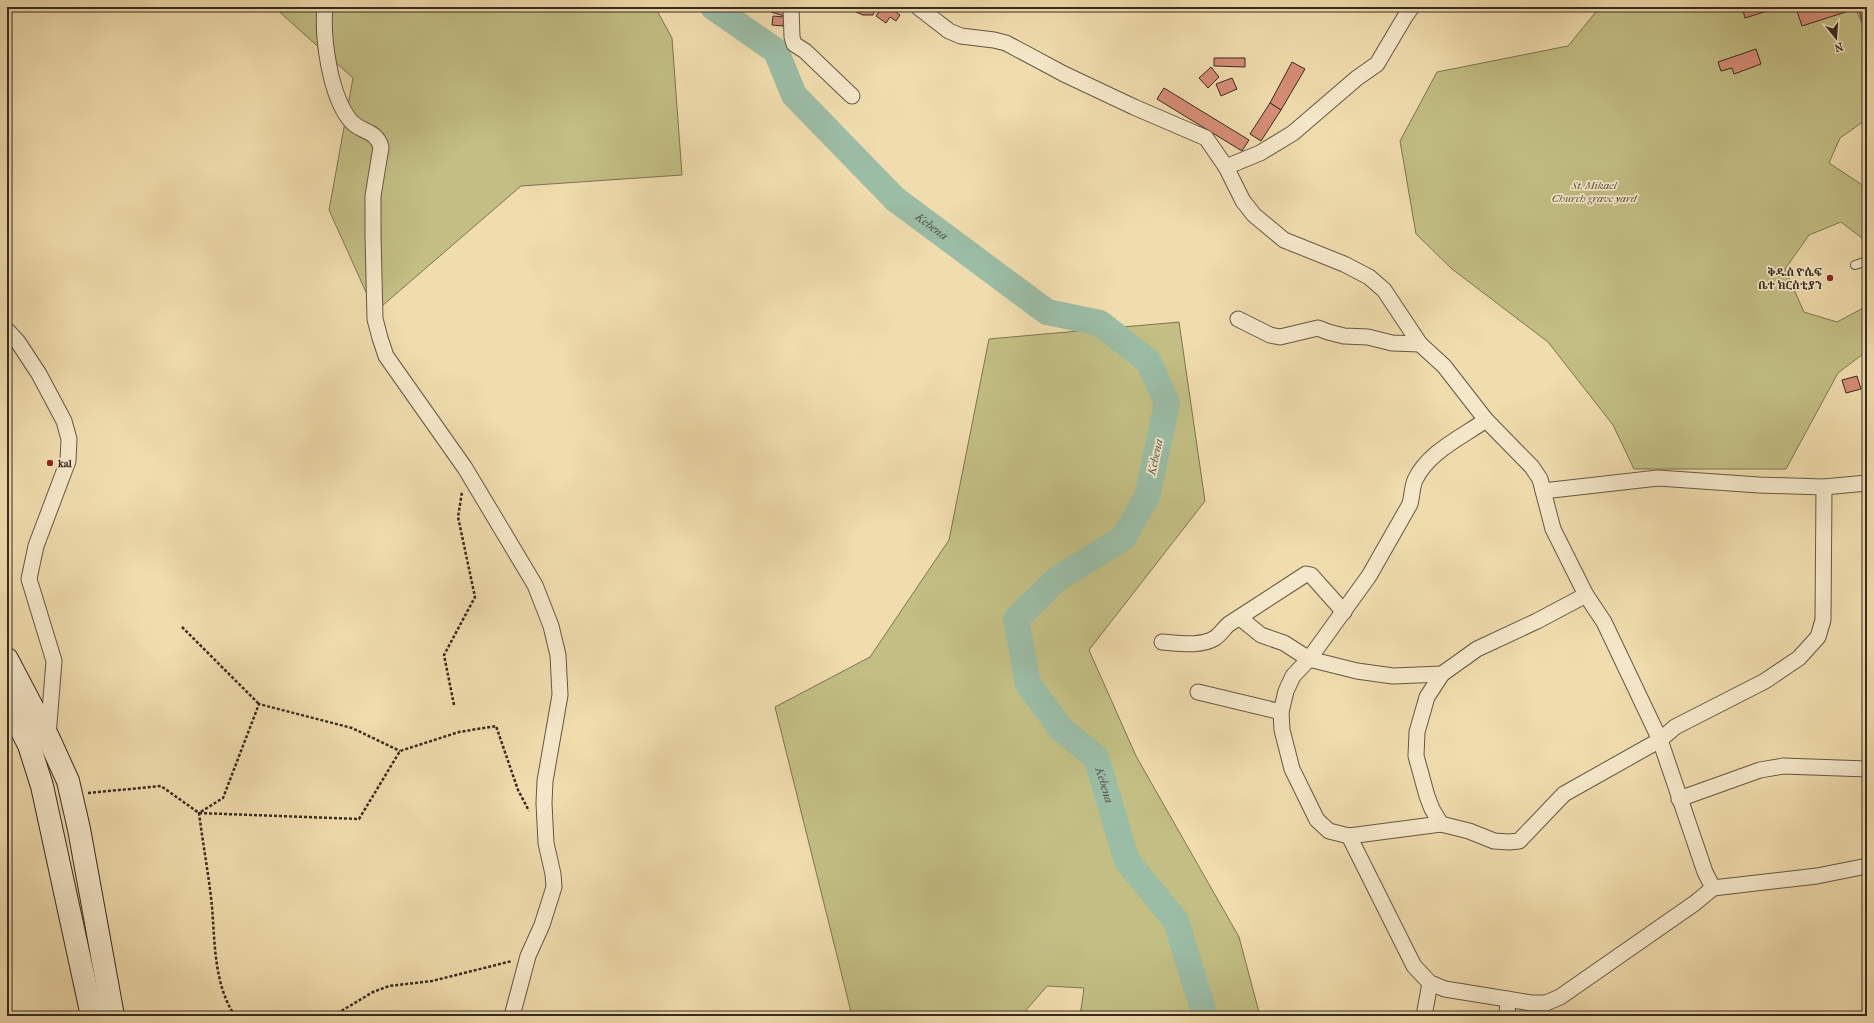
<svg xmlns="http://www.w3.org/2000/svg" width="1874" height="1023" viewBox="0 0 1874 1023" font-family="'IM FELL French Canon','Noto Serif Ethiopic',serif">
<rect width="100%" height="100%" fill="#f0dcad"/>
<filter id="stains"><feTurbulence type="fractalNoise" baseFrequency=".005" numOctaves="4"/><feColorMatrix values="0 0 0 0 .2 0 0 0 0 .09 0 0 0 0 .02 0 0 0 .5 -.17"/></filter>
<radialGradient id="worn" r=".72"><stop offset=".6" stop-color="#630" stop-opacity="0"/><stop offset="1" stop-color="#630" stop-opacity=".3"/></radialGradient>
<!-- green -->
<g fill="#c2be84" stroke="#7d7453">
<path d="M274,7h381l17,31 10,137 -161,11 -146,126 -46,-102 24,-132z"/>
<path d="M1600,7h255l12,29v83l-27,19 -11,25 38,25v54l-26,-20 -32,13 -24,34 19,43 33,10 30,-16v45l-29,22 -52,96h-152l-21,-44 -65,-83 -96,-73 -36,-35 -16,-93 37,-69 131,-26z"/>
<path d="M1179,322l26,179 -116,149 47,106 103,181 21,79h-180l4,-28 -37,-2 -26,30h-169l-77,-309 95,-50 79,-117 40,-201z"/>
</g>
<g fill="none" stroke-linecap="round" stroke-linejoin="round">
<!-- river -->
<path stroke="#9bbca5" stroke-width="26" id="s1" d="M713,7l63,44 18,44 101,104 152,113 53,11 49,39 18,41 -20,94 -24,41 -66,41 -41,40 12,65 33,45 35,28 31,104 49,60 29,95"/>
</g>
<!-- building -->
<g fill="#d68d77" stroke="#382a22">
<path d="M772,7h14l-2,9 -13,-4z"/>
<path d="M858,7h18l-3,8h-10l-7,-3z"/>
<path d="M882,7h6l12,8 -4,6 -6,-4 -4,6 -10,-7z"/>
<path d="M1742,7h38l-35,11z"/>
<path d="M1800,7h67v13l-5,1 -4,-13 -56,18 -6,-18z"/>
<path d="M773,16l11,1 -1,9 -11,-1z"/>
<path d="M1756,49l5,15 -27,10 -2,-6 -11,3 -3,-9z"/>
<path d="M1214,58h31v9l-31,-1z"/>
<path d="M1292,62l13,7 -24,41 -11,-7z"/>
<path d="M1211,67l8,10 -11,11 -9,-10z"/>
<path d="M1232,78l5,11 -16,7 -5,-12z"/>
<path d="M1164,88l85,52 -7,11 -85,-52z"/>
<path d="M1270,103l11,7 -20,31 -11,-7z"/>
<path d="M1857,376l4,13 -15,4 -4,-13z"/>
</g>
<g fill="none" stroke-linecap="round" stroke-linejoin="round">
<defs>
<path id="service" d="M1855,265l12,-4"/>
<g id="minor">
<path d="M325,7c-3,31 5,88 25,113 10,13 26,9 31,27l-8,49v39l2,84 5,19 6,18 79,112 70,117 16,41 7,29 2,40 -15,86 -1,22 2,40 7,31 1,13 -12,38 -14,31 -16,60"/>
<path d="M791,7l1,30 2,7 11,7 47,45"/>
<path d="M918,7l31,24 12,5 33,4 12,3 58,31 70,33 72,31 20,29 17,34 11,14 30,25 60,24 25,13 15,13 36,54 24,22 42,54 46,47 8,12 13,50 33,66 18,27 56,118 45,132 8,16 104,-12 50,-10"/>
<path d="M1226,167l34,-14 33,-20 64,-55 20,-14 29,-49 6,-8"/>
<path d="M1238,319l32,16 10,2 38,-9 10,4 16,4 24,1 24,6 28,1"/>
<path d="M7,330l11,12 21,32 25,47 5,18 -1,22 -32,85 -7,33 25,82 -6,75"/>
<path d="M1486,420c-24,17 -58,32 -71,60 -3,7 -3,17 -5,24l-41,72 -60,83 -16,17 -7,15 -5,21 1,18 10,39 25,51 12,11 20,5 92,-12 28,7 25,10 15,1 10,-1 45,-47 96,-54 15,-13 90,-46 34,-23 19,-21 5,-17 1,-133"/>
<path d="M1543,491l115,-13 101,7 65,2 43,-4"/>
<path d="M1240,618l21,17 23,8 25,16 48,12 36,5 49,-2"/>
<path d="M1162,642c16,1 39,5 53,-4 6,-4 9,-10 14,-14l77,-50 5,1 33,37"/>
<path d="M1198,692l83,20"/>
<path d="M1679,799l81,-29 23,-4 84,3"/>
<path d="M1441,824l-9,-15 -5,-13 -11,-40 1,-24 10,-35 15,-23 35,-25 60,-28 49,-26"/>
<path d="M1349,836l65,130 16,17 15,6 86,14h15l14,-6 135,-94 18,-15"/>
<path d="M1424,1016l6,-33"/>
<path d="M1507,1016l1,-17"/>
</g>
<g id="secondary">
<path d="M7,659l41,78 20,44 11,48 34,187"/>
<path d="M7,702l22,43 13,41 50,230"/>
</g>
</defs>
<!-- service casing -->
<use href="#service" stroke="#665645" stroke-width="10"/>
<!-- minor casing -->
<use href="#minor" stroke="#665645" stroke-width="17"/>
<!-- secondary casing -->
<use href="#secondary" stroke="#382a22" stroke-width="24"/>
<!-- path -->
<g stroke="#382a22" stroke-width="2.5" stroke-dasharray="3 2" stroke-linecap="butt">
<path d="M182,627l77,77"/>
<path d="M454,705l-10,-50 31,-58 -17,-80 4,-25"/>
<path d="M88,793l73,-7 38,27 160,6 41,-68 59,-19 37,-6 22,64 11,21"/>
<path d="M235,1016c-21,-31 -20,-73 -23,-109 -3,-31 -9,-62 -13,-94l24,-15 36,-94 93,24 48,23"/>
<path d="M333,1016l40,-24 16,-6 43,-5 80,-20"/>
</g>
<!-- service -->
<use href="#service" stroke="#f5e8ca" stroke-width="8"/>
<!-- minor -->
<use href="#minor" stroke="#f5e8ca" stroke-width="15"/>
<!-- secondary -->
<use href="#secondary" stroke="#f5e8ca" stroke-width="22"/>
</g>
<!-- markers -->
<g fill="#8f2418" stroke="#f5e8ca" stroke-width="1.5">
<circle cx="1830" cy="278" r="4"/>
<circle cx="50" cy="463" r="4"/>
</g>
<g text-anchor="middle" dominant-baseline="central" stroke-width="3.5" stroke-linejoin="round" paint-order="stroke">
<!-- park labels -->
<g font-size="11" font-style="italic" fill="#5a4f3a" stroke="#f5e8ca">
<text x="1594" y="185">St. Mikael<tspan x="1594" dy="13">Church grave yard</tspan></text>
</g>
<!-- poi labels -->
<g font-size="11" font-weight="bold" fill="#382a22" stroke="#f5e8ca" text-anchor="end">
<text x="1822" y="272">ቅዱስ ዮሴፍ<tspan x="1822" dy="13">ቤተ ክርስቲያን</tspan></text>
<text x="58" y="463" text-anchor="start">kal</text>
</g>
<!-- water labels -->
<g font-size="12" font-style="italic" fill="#514e43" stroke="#f5e8ca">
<text stroke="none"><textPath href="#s1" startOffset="315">Kebena</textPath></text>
<text transform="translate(1155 457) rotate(-78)">Kebena</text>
<text stroke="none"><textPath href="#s1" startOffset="1095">Kebena</textPath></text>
</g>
</g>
<!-- margin -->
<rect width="1874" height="1023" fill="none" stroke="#f0dcad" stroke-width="24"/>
<rect x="8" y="8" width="1858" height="1007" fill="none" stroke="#382a22" stroke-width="2"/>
<rect x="12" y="12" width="1850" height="999" fill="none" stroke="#382a22"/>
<!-- north arrow -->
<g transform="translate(1836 38) rotate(163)" stroke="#f5e8ca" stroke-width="3" paint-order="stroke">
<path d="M0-3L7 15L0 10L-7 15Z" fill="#382a22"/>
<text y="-6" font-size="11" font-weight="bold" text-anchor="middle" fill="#382a22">N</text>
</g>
<rect width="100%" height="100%" filter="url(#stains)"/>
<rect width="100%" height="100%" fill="url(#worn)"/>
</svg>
